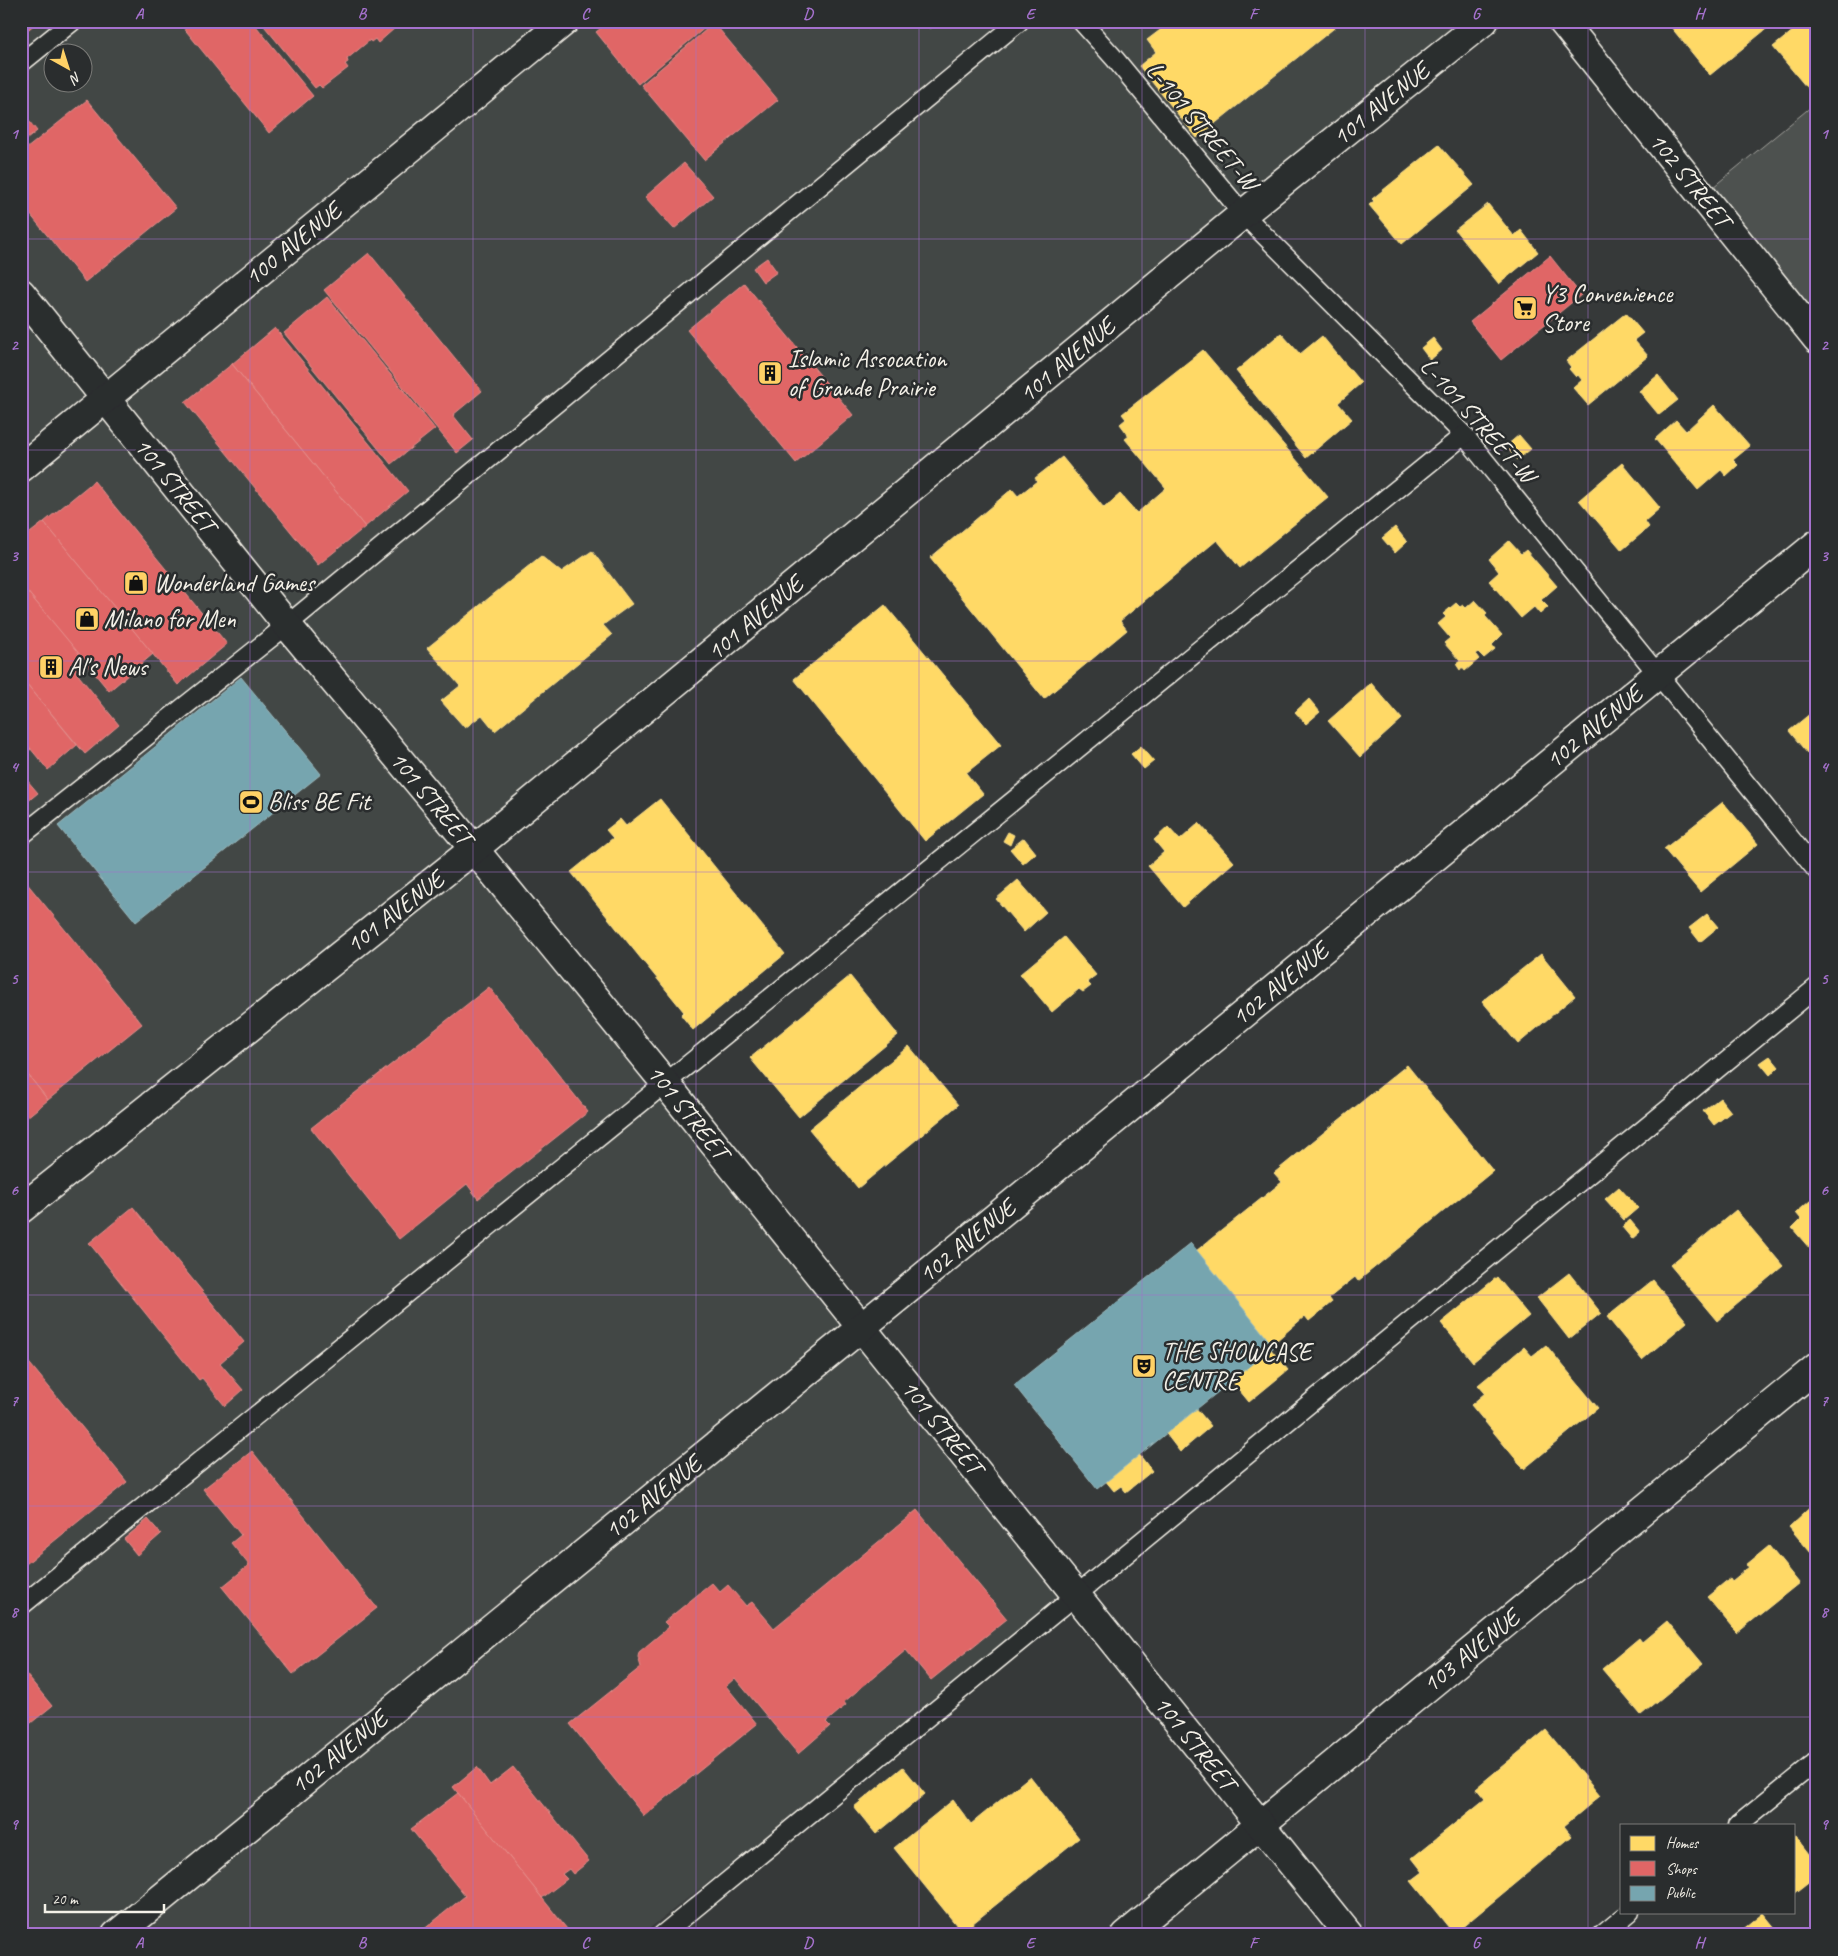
<svg xmlns="http://www.w3.org/2000/svg" width="1838" height="1956" viewBox="0 0 1838 1956" font-family="Caveat,sans-serif">
<rect width="100%" height="100%" fill="#363939"/>
<filter id="ink" filterUnits="userSpaceOnUse"><feTurbulence type="fractalNoise" baseFrequency=".02" numOctaves="2"/><feDisplacementMap in="SourceGraphic" scale="10" xChannelSelector="R" yChannelSelector="G"/><feConvolveMatrix kernelMatrix="1 2 1 2 8 2 1 2 1" color-interpolation-filters="sRGB"/></filter>
<g filter="url(#ink)">
<!-- built -->
<path fill="#434645" fill-rule="evenodd" d="M21,21h1463l-1010,828 602,746 -435,340h-620zM52,52h30v30h-30z"/>
<!-- green -->
<path fill="#4e514f" stroke="#a1a19c" d="M1817,102v237l-115,-143z"/>
<!-- homes -->
<g fill="#ffd966" stroke="#fce08d">
<path d="M1172,21h171l-146,117 -58,-72 17,-14 -9,-12z"/>
<path d="M1666,21h110l-66,54z"/>
<path d="M1805,21h12v68l-5,5 -39,-47z"/>
<path d="M1439,145l35,40 -72,59 -33,-39 5,-4 -2,-2z"/>
<path d="M1488,204l26,32 7,-6 17,22 -39,32 -44,-54z"/>
<path d="M1626,313l17,20 -9,7 14,16 -60,49 -15,-17 9,-8 -4,-5 -2,2 -7,-8 2,-2 -5,-6z"/>
<path d="M1281,333l19,21 22,-18 39,47 -23,20 14,16 -46,39 -70,-87z"/>
<path d="M1433,338l9,12 -12,10 -9,-12z"/>
<path d="M1203,350l125,147 -88,71 -23,-28 -97,81 7,9 -83,69 -114,-141 82,-69 6,7 19,-15 -2,-3 27,-21 42,51 16,-14 17,19 29,-25 -41,-49 4,-3 -9,-12 6,-5 -4,-5z"/>
<path d="M1658,375l20,25 -19,15 -20,-24z"/>
<path d="M1714,405l36,41 -17,14 5,5 -12,11 -5,-6 -23,20 -43,-51 21,-19 10,11z"/>
<path d="M1519,435l12,14 -14,11 -11,-14z"/>
<path d="M1622,463l38,45 -15,13 4,6 -27,23 -43,-50z"/>
<path d="M1395,527l12,15 -12,11 -13,-15z"/>
<path d="M1509,541l12,13 5,-4 31,36 -16,14 7,7 -8,7 -6,-7 -13,11 -32,-37 10,-9 -10,-13z"/>
<path d="M592,551l40,53 -29,21 9,10 -117,96 -13,-16 -17,13 -24,-27 19,-15 -33,-38 114,-92 20,16z"/>
<path d="M1475,600l12,13 -2,3 17,19 -10,10 3,4 -11,9 -6,-6 -2,3 3,4 -14,12 -3,-4 -2,3 -4,-6 4,-3 -16,-18 6,-5 -12,-14 8,-7 -3,-3 13,-11 4,4 3,-2 3,3z"/>
<path d="M885,605l116,140 -35,28 17,21 -58,47 -131,-162z"/>
<path d="M1371,683l31,36 -42,38 -32,-36z"/>
<path d="M1309,699l11,13 -14,12 -11,-12z"/>
<path d="M1817,708v57l-28,-34z"/>
<path d="M1141,746l13,15 -10,8 -13,-15z"/>
<path d="M660,799l125,155 -92,76 -12,-15 3,-3 -113,-140 42,-34 -7,-8 14,-11 6,7z"/>
<path d="M1723,802l35,42 -58,48 -36,-43z"/>
<path d="M1199,823l35,39 -51,45 -35,-41 16,-14 -10,-12 14,-13 12,13z"/>
<path d="M1008,832l6,3 -4,10 -7,-4z"/>
<path d="M1024,838l12,15 -13,11 -13,-15z"/>
<path d="M1018,880l28,32 -22,20 -28,-33z"/>
<path d="M1707,914l11,13 -18,15 -11,-14z"/>
<path d="M1064,937l32,38 -9,7 4,4 -8,6 -4,-3 -27,23 -32,-38z"/>
<path d="M1541,954l34,42 -57,48 -36,-43z"/>
<path d="M850,976l48,59 -99,82 -49,-59z"/>
<path d="M909,1046l49,59 -100,83 -49,-59z"/>
<path d="M1770,1056l9,11 -9,8 -10,-12z"/>
<path d="M1407,1065l86,106 -135,110 -3,-4 -26,21 3,4 -23,19 -4,-5 -36,31 19,23 -39,32 -19,-23 -35,28 16,19 -31,26 -16,-21 -26,22 14,18 -26,21 -5,-6 -7,5 -10,-12 -6,5 -81,-99 174,-141 5,7 86,-69 -8,-9z"/>
<path d="M1720,1098l11,14 -17,13 -11,-14z"/>
<path d="M1619,1187l19,21 -14,12 -19,-21z"/>
<path d="M1817,1195v62l-25,-29 9,-9 -5,-6z"/>
<path d="M1736,1210l47,56 -66,55 -47,-56z"/>
<path d="M1630,1220l10,12 -8,7 -10,-12z"/>
<path d="M1569,1273l32,40 -32,26 -32,-41z"/>
<path d="M1497,1277l32,39 -56,46 -32,-39z"/>
<path d="M1653,1280l34,42 -45,38 -35,-43z"/>
<path d="M1546,1345l52,63 -74,61 -53,-64 14,-12 -7,-8 46,-38 8,9z"/>
<path d="M1817,1501v59l-28,-33z"/>
<path d="M1769,1546l30,37 -62,50 -30,-36 23,-19 2,3 17,-14 -3,-2z"/>
<path d="M1667,1621l36,43 -62,51 -39,-46 37,-31 3,4z"/>
<path d="M1546,1730l54,66 -36,30 8,10 -118,98 -43,-53 12,-9 -11,-14 73,-59 -9,-11z"/>
<path d="M903,1767l22,27 -49,40 -22,-27z"/>
<path d="M1030,1776l49,62 -117,94 -68,-84 59,-48 18,24z"/>
<path d="M1796,1836l21,27v13l-23,18v-57z"/>
<path d="M1763,1913l18,22h-45z"/>
</g>
<!-- shops -->
<g fill="#e06666" stroke="#e6908d">
<path d="M21,21h18l-18,14z"/>
<path d="M178,21h74l61,75 -44,37z"/>
<path d="M260,21h143l-25,22 -3,-4 -4,3 -1,-2 -23,19 1,3 -3,2 3,4 -26,20 -3,-3 -4,3z"/>
<path d="M610,21h103l-75,63 -42,-52z"/>
<path d="M714,23l64,77 -74,60 -63,-75z"/>
<path d="M87,100l89,108 -91,74 -64,-79v-50z"/>
<path d="M21,111l16,20 -16,13z"/>
<path d="M684,163l29,33 -39,33 -29,-32z"/>
<path d="M369,253l113,138 -29,24 20,25 -16,13 -133,-163z"/>
<path d="M1550,256l31,39 -80,65 -31,-38z"/>
<path d="M767,258l10,14 -14,10 -10,-14z"/>
<path d="M744,283l109,132 -57,48 -109,-133z"/>
<path d="M327,297l108,132 -44,35 -107,-131z"/>
<path d="M275,328l133,163 -43,36 -133,-163z"/>
<path d="M232,364l133,163 -47,38 -133,-163z"/>
<path d="M94,481l133,163 -49,41 -134,-163z"/>
<path d="M44,522l109,132 -44,37 -88,-107v-44z"/>
<path d="M21,584l65,78 -11,9 44,54 -34,29 -64,-77z"/>
<path d="M21,677l56,68 -29,25 -27,-33z"/>
<path d="M21,737l10,12 -10,8z"/>
<path d="M21,773l17,20 -17,14z"/>
<path d="M21,876l121,148 -94,76 -27,-34z"/>
<path d="M489,987l99,125 -110,87 -11,-15 -68,55 -88,-111z"/>
<path d="M21,1066l27,34 -27,22z"/>
<path d="M133,1207l111,135 -24,21 23,27 -18,16 -23,-28 -3,2 -110,-137z"/>
<path d="M21,1353l106,129 -106,86z"/>
<path d="M252,1451l125,157 -84,66 -71,-87 27,-22 -18,-22 10,-8 -38,-46z"/>
<path d="M917,1510l90,109 -76,61 -25,-30 -62,52 2,3 -20,17 4,4 -32,28 -63,-76 -9,8 31,38 -113,92 -74,-92 71,-57 -3,-10 1,-5 30,-25 -5,-5 48,-39 8,9 8,-7 18,21 6,-4 22,26z"/>
<path d="M148,1519l13,15 -24,21 -13,-16z"/>
<path d="M21,1668l31,38 -31,25z"/>
<path d="M477,1767l13,18 23,-18 76,94 -16,13 -4,-5 -7,5 5,5 -25,19 -89,-111z"/>
<path d="M458,1793l109,136 -7,6h-143l48,-39 -54,-67z"/>
</g>
<!-- public -->
<g fill="#76a5af" stroke="#9cbcc0">
<path d="M923,21h16l-9,8z"/>
<path d="M241,677l80,97 -185,148 -78,-96z"/>
<path d="M1191,1243l83,104 -177,142 -83,-104z"/>
</g>
<g fill="none" stroke-linecap="round" stroke-linejoin="round">
<defs>
<g id="lane">
<path d="M1081,21l34,38 128,155 221,221 353,436"/>
<path d="M21,63l52,-42"/>
<path d="M21,836l266,-211 733,-604"/>
<path d="M21,1606l1443,-1171"/>
<path d="M1738,1825l79,-64"/>
<path d="M662,1935l1155,-948"/>
<path d="M1602,1935l28,-23"/>
</g>
<path id="street" d="M1126,1935l691,-568"/>
<g id="secondary">
<path d="M1562,21l255,318"/>
<path d="M21,293l266,332 187,224 192,235 683,851"/>
<path d="M21,468l544,-447"/>
<path d="M21,1209l453,-360 769,-635 241,-193"/>
<path d="M116,1935l785,-640 916,-751"/>
</g>
</defs>
<!-- lane casing -->
<use href="#lane" stroke="#f4f1e8" stroke-width="21"/>
<!-- street casing -->
<use href="#street" stroke="#f4f1e8" stroke-width="31"/>
<!-- secondary casing -->
<use href="#secondary" stroke="#f4f1e8" stroke-width="31"/>
<!-- lane -->
<use href="#lane" stroke="#2a2d2e" stroke-width="18"/>
<!-- street -->
<use href="#street" stroke="#2a2d2e" stroke-width="28"/>
<!-- secondary -->
<use href="#secondary" stroke="#2a2d2e" stroke-width="28"/>
</g>
</g>
<!-- grid -->
<path fill="none" stroke="#a571cd" stroke-width="1" stroke-opacity="0.55" d="M250,21v1914M473,21v1914M696,21v1914M919,21v1914M1142,21v1914M1365,21v1914M1588,21v1914M21,239h1796M21,450h1796M21,661h1796M21,872h1796M21,1084h1796M21,1295h1796M21,1506h1796M21,1717h1796"/>
<!-- icons -->
<defs>
<symbol id="supermarket-square" viewBox="-11 -11 22 22"><rect x="-9" y="-9" width="18" height="18" rx="4" fill="#ffd166" stroke="#2a2d2e"/><path d="M-6-5.5h2.5l.6 2H6L4.5 2H-2.5L-4.4-4H-6ZM-1.5 3.2a1.3 1.3 0 1 0 .1 0ZM3 3.2a1.3 1.3 0 1 0 .1 0Z" fill="#111"/></symbol>
<symbol id="building-square" viewBox="-11 -11 22 22"><rect x="-9" y="-9" width="18" height="18" rx="4" fill="#ffd166" stroke="#2a2d2e"/><path d="M-4-6H4V6H1V3H-1V6H-4ZM-2.5-4.3h1.7v1.8h-1.7ZM.8-4.3h1.7v1.8H.8ZM-2.5-1h1.7V.8h-1.7ZM.8-1h1.7V.8H.8Z" fill="#111"/></symbol>
<symbol id="shop-square" viewBox="-11 -11 22 22"><rect x="-9" y="-9" width="18" height="18" rx="4" fill="#ffd166" stroke="#2a2d2e"/><path d="M-5-2.5h2.3a2.7 3.5 0 0 1 5.4 0H5L5.5 6h-11ZM-1.5-2.5h3a1.5 2.3 0 0 0-3 0Z" fill="#111"/></symbol>
<symbol id="stadium-square" viewBox="-11 -11 22 22"><rect x="-9" y="-9" width="18" height="18" rx="4" fill="#ffd166" stroke="#2a2d2e"/><path d="M0-5a6.5 5 0 1 0 0 10a6.5 5 0 1 0 0-10ZM-3.5-1.8h7v3.6h-7Z" fill="#111"/></symbol>
<symbol id="theatre-square" viewBox="-11 -11 22 22"><rect x="-9" y="-9" width="18" height="18" rx="4" fill="#ffd166" stroke="#2a2d2e"/><path d="M-5-5.5Q0-4 5-5.5V0Q5 5 0 6Q-5 5-5 0ZM-3.3-2.5H-1v1.5H-3.3ZM1-2.5H3.3v1.5H1ZM-2.8 1Q0 5.5 2.8 1Z" fill="#111"/></symbol>
</defs>
<g fill-rule="evenodd">
<use href="#supermarket-square" x="1511" y="294" width="28" height="28"/>
<use href="#building-square" x="756" y="359" width="28" height="28"/>
<use href="#shop-square" x="122" y="569" width="28" height="28"/>
<use href="#shop-square" x="73" y="605" width="28" height="28"/>
<use href="#building-square" x="37" y="653" width="28" height="28"/>
<use href="#stadium-square" x="237" y="788" width="28" height="28"/>
<use href="#theatre-square" x="1130" y="1352" width="28" height="28"/>
</g>
<g text-anchor="middle" dominant-baseline="central" stroke-width="5" stroke-linejoin="round" paint-order="stroke">
<!-- street labels -->
<g font-size="25" fill="#f4f1e8" stroke="#2a2d2e">
<text transform="translate(1381 104) rotate(-39)">101 AVENUE</text>
<text transform="translate(1202 126) rotate(50)">L-101 STREET-W</text>
<text transform="translate(1690 180) rotate(51)">102 STREET</text>
<text transform="translate(293 244) rotate(-39)">100 AVENUE</text>
<text transform="translate(1067 360) rotate(-40)">101 AVENUE</text>
<text transform="translate(1478 420) rotate(48)">L-101 STREET-W</text>
<text transform="translate(175 485) rotate(51)">101 STREET</text>
<text transform="translate(755 618) rotate(-40)">101 AVENUE</text>
<text transform="translate(1594 727) rotate(-39)">102 AVENUE</text>
<text transform="translate(431 798) rotate(50)">101 STREET</text>
<text transform="translate(395 912) rotate(-38)">101 AVENUE</text>
<text transform="translate(1280 984) rotate(-39)">102 AVENUE</text>
<text transform="translate(688 1112) rotate(51)">101 STREET</text>
<text transform="translate(967 1241) rotate(-39)">102 AVENUE</text>
<text transform="translate(942 1427) rotate(51)">101 STREET</text>
<text transform="translate(653 1497) rotate(-39)">102 AVENUE</text>
<text transform="translate(1471 1651) rotate(-39)">103 AVENUE</text>
<text transform="translate(1195 1743) rotate(51)">101 STREET</text>
<text transform="translate(339 1752) rotate(-39)">102 AVENUE</text>
</g>
<!-- poi labels -->
<g font-size="25" fill="#f4f1e8" stroke="#2a2d2e" text-anchor="start">
<text x="1542" y="294">Y3 Convenience<tspan x="1542" dy="29">Store</tspan></text>
<text x="788" y="359">Islamic Assocation<tspan x="788" dy="29">of Grande Prairie</tspan></text>
<text x="154" y="583">Wonderland Games</text>
<text x="104" y="619">Milano for Men</text>
<text x="68" y="667">Al's News</text>
<text x="268" y="802">Bliss BE Fit</text>
<text x="1162" y="1352">THE SHOWCASE<tspan x="1162" dy="29">CENTRE</tspan></text>
</g>
</g>
<!-- margin -->
<rect width="1838" height="1956" fill="none" stroke="#2a2d2e" stroke-width="55"/>
<!-- legend -->
<rect x="1620" y="1824" width="175" height="90" fill="#2a2d2e" stroke="#7b7b78"/>
<rect x="1630" y="1836" width="25" height="15" fill="#ffd966" stroke="#7b7b78"/>
<text x="1666" y="1848" font-size="15" fill="#f4f1e8">Homes</text>
<rect x="1630" y="1861" width="25" height="15" fill="#e06666" stroke="#7b7b78"/>
<text x="1666" y="1874" font-size="15" fill="#f4f1e8">Shops</text>
<rect x="1630" y="1886" width="25" height="15" fill="#76a5af" stroke="#7b7b78"/>
<text x="1666" y="1898" font-size="15" fill="#f4f1e8">Public</text>
<!-- north arrow -->
<g transform="translate(68 68) rotate(141)"><circle r="24" fill="#2a2d2e" stroke="#7b7b78"/>
<path d="M0-4L9 19L0 12L-9 19Z" fill="#ffd166"/>
<text y="-8" font-size="14" font-weight="bold" text-anchor="middle" fill="#f4f1e8">N</text>
</g>
<!-- scale -->
<path d="M45 1904v8h119v-8" fill="none" stroke="#f4f1e8" stroke-width="2.5"/>
<text x="52" y="1904" font-size="15" fill="#f4f1e8" stroke="#2a2d2e" stroke-width="4" paint-order="stroke">20 m</text>
<rect x="28" y="28" width="1782" height="1900" fill="none" stroke="#a571cd" stroke-width="2"/>
<g font-size="16" text-anchor="middle" font-weight="bold" fill="#a571cd">
<text x="139" y="19">A</text>
<text x="362" y="19">B</text>
<text x="585" y="19">C</text>
<text x="808" y="19">D</text>
<text x="1030" y="19">E</text>
<text x="1253" y="19">F</text>
<text x="1476" y="19">G</text>
<text x="1699" y="19">H</text>
<text x="14" y="139">1</text>
<text x="1824" y="139">1</text>
<text x="14" y="350">2</text>
<text x="1824" y="350">2</text>
<text x="14" y="561">3</text>
<text x="1824" y="561">3</text>
<text x="14" y="772">4</text>
<text x="1824" y="772">4</text>
<text x="14" y="984">5</text>
<text x="1824" y="984">5</text>
<text x="14" y="1195">6</text>
<text x="1824" y="1195">6</text>
<text x="14" y="1406">7</text>
<text x="1824" y="1406">7</text>
<text x="14" y="1617">8</text>
<text x="1824" y="1617">8</text>
<text x="14" y="1829">9</text>
<text x="1824" y="1829">9</text>
<text x="139" y="1948">A</text>
<text x="362" y="1948">B</text>
<text x="585" y="1948">C</text>
<text x="808" y="1948">D</text>
<text x="1030" y="1948">E</text>
<text x="1253" y="1948">F</text>
<text x="1476" y="1948">G</text>
<text x="1699" y="1948">H</text>
</g>
</svg>
